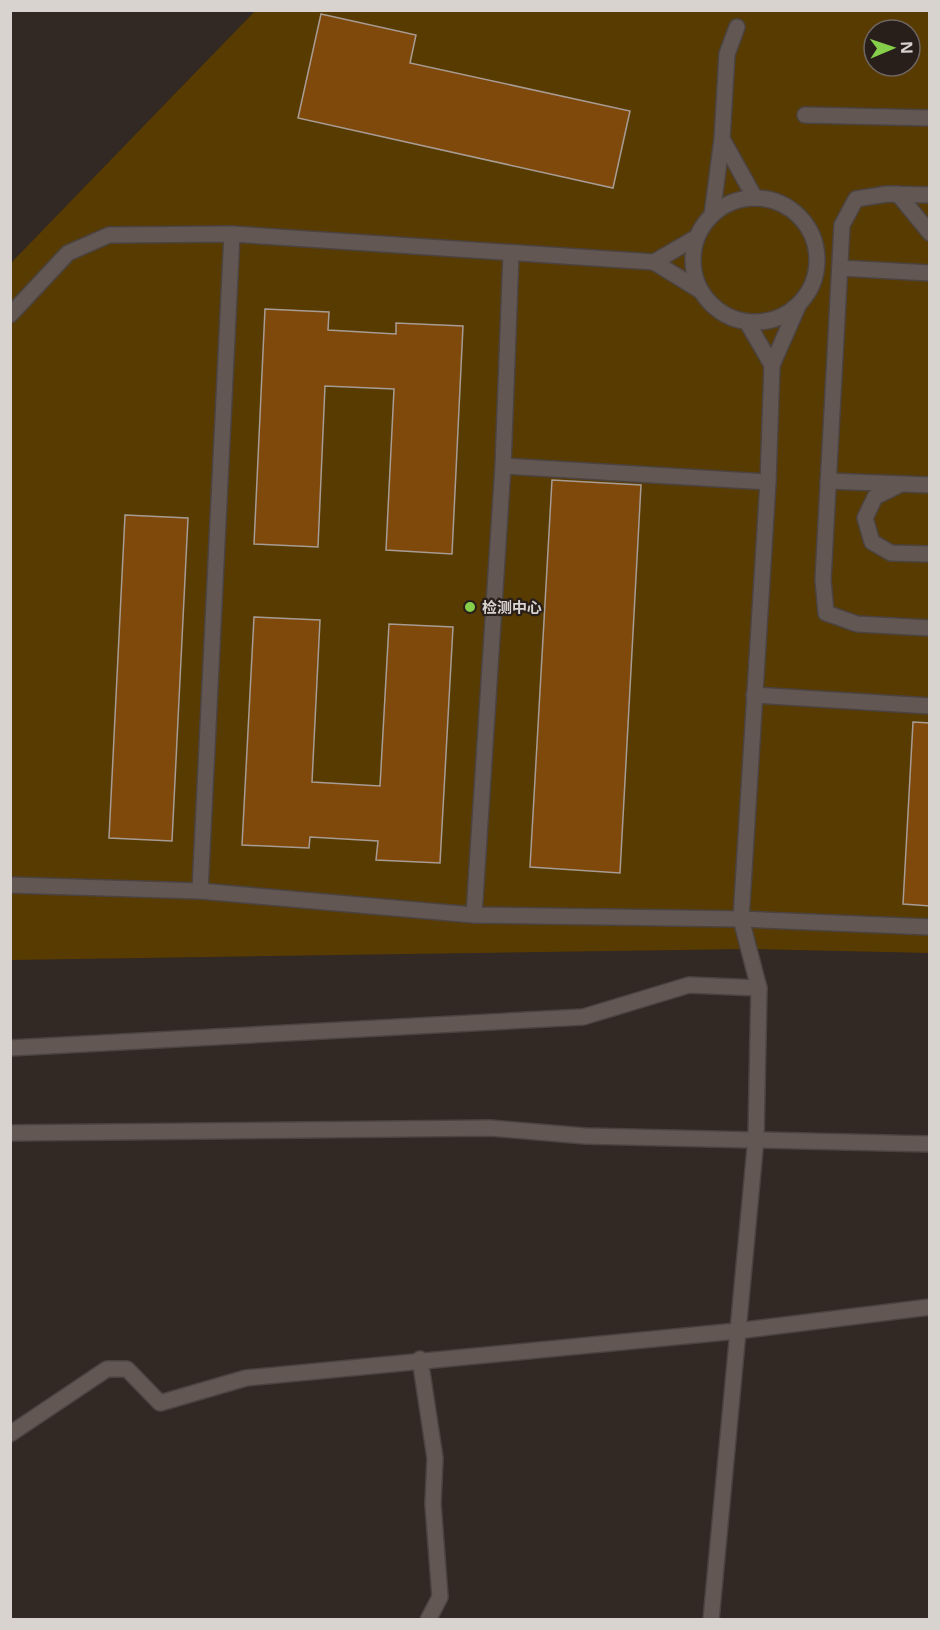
<svg xmlns="http://www.w3.org/2000/svg" width="940" height="1630" viewBox="0 0 940 1630" font-family="'Noto Sans','Noto Sans SC',sans-serif">
<rect width="100%" height="100%" fill="#322824"/>
<!-- green -->
<path fill="#583b00" fill-rule="evenodd" d="M255,11h674v942l-181,-4 -737,11 -1,-696zM874,30h36v36h-36z"/>
<!-- building -->
<g fill="#80490c" stroke="#a79c94" stroke-width="1.5">
<path d="M321,14l95,21 -6,28 220,48 -17,77 -315,-70z"/>
<path d="M265,309l64,3 -1,18 68,4v-11l67,3 -11,228 -66,-4 8,-161 -69,-3 -7,161 -64,-3z"/>
<path d="M552,480l89,5 -21,388 -90,-6z"/>
<path d="M125,515l63,3 -16,323 -63,-3z"/>
<path d="M254,617l66,3 -8,162 68,4 9,-162 64,3 -13,236 -64,-3 2,-19 -68,-4 -1,11 -67,-3z"/>
<path d="M913,722l17,1v183l-27,-2z"/>
</g>
<g fill="none" stroke-linecap="round" stroke-linejoin="round">
<defs>
<g id="minor">
<path d="M805,115l125,3"/>
<path d="M722,139l5,-85 10,-27"/>
<path d="M898,194l32,39"/>
<path d="M930,195l-43,-1 -31,5 -14,26 -19,355 3,33 31,11 73,4"/>
<circle cx="755" cy="260" r="62"/>
<path d="M712,215l10,-76 33,59"/>
<path d="M697,237l-43,25 47,29"/>
<path d="M840,268l90,5"/>
<path d="M10,315l58,-62 41,-18 123,-1 422,28"/>
<path d="M747,322l25,43 26,-59"/>
<path d="M503,466l265,16"/>
<path d="M828,481l102,4"/>
<path d="M901,484l-26,13 -10,21 7,24 19,11 39,1"/>
<path d="M754,695l176,11"/>
<path d="M10,885l190,6 274,24 267,4 189,8"/>
<path d="M200,891l32,-657"/>
<path d="M474,915l29,-449 8,-212"/>
<path d="M10,1048l573,-31 106,-32 70,3"/>
<path d="M10,1133l480,-5 95,8 345,8"/>
<path d="M420,1359l15,99 -2,46 7,93 -12,23"/>
<path d="M10,1434l97,-65h20l33,34 86,-25 491,-47 193,-24"/>
<path d="M711,1620l45,-482 3,-150 -18,-69 27,-437 4,-117"/>
</g>
</defs>
<!-- minor casing -->
<use href="#minor" stroke="#4b4340" stroke-width="18"/>
<!-- minor -->
<use href="#minor" stroke="#635753" stroke-width="15"/>
</g>
<!-- markers -->
<circle fill="#86cf4b" stroke="#281e1a" stroke-width="2" cx="470" cy="607" r="6"/>
<g text-anchor="middle" dominant-baseline="central" stroke-width="4.5" stroke-linejoin="round" paint-order="stroke">
<!-- poi labels -->
<g font-size="15" font-weight="bold" fill="#d9d3d0" stroke="#281e1a" text-anchor="start">
<text x="482" y="607">检测中心</text>
</g>
</g>
<!-- border -->
<rect width="940" height="1630" fill="none" stroke="#d9d3d0" stroke-width="24"/>
<!-- north arrow -->
<g transform="translate(892 48) rotate(88)"><circle r="28" fill="#281e1a" stroke="#6f6663" stroke-width="1.5"/>
<path d="M0-4.5L10 22L0 15L-10 22Z" fill="#86cf4b"/>
<text y="-9" font-size="16" font-weight="bold" text-anchor="middle" fill="#d9d3d0">N</text>
</g>
</svg>
